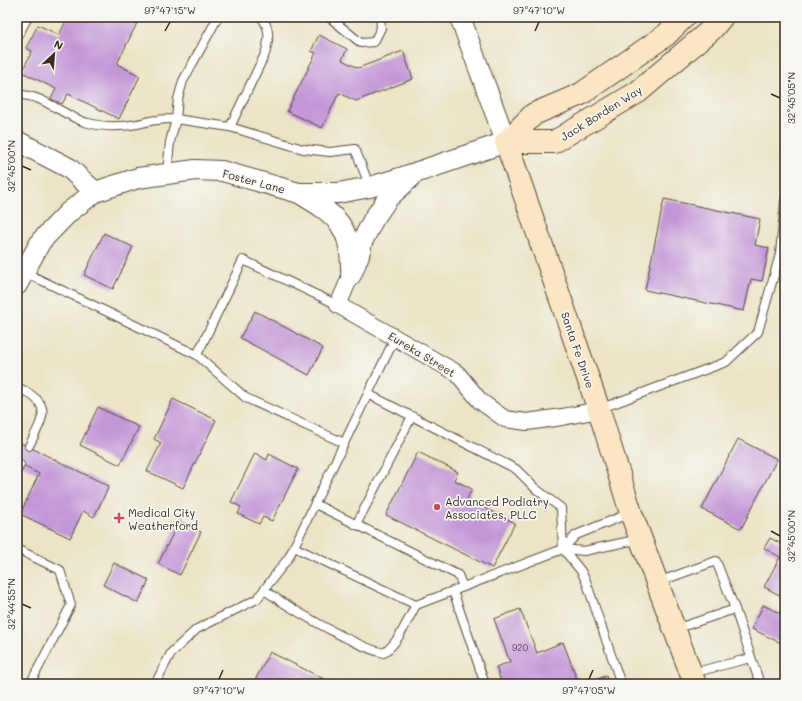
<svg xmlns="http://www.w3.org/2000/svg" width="802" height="701" viewBox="0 0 802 701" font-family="Mali,sans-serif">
<rect width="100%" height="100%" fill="#f6f6f2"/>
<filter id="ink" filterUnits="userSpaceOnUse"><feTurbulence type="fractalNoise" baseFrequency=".025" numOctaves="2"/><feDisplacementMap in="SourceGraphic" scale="8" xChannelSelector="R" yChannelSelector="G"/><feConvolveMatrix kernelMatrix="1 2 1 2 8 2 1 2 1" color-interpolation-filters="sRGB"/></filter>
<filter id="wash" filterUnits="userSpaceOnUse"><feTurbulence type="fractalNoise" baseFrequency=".012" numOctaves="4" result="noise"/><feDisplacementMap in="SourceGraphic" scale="16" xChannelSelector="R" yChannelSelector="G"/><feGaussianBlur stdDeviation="0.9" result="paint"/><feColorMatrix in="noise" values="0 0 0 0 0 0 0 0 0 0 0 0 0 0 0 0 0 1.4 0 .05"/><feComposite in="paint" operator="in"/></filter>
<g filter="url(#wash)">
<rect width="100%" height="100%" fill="#ebe4c6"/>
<g id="blocks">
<!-- building -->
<g fill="#c397d7">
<path d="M68,17h72l-23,47 23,12 -21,43 -51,-25 -6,10 -11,-5 5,-10 -34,-17 10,-21 -6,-3 12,-23 21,10z"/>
<path d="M319,35l28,14 -5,11 16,8 45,-17 10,28 -57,22 -17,-8 -17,35 -35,-17 29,-58 -5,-2z"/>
<path d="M17,179l6,3 -6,13z"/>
<path d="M664,199l96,20 -5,26 14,3 -7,33 -11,-2 -7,32 -99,-21z"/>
<path d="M104,233l29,14 -20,42 -29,-14z"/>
<path d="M255,311l68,37 -14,27 -69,-37z"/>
<path d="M173,399l43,21 -33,68 -36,-17 14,-28 -7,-4z"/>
<path d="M98,407l41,20 -19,38 -40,-20z"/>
<path d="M738,439l39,20 -36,70 -39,-20z"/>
<path d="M19,442l90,44 -15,31 -11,-6 -13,27 -50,-24 19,-40 -22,-11v-18z"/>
<path d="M418,452l40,20 -4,8 18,9 -5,10 48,24 -23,45 -106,-53z"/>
<path d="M255,453l12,7 2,-6 29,15 -26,52 -9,-4 -4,7 -21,-10 3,-7 -10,-5z"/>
<path d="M179,521l22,11 -21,43 -22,-11z"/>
<path d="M770,538l15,8v52l-21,-11 16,-30 -16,-9z"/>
<path d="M114,563l35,17 -11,23 -35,-18z"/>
<path d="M763,605l22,11v24l-2,4 -31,-15z"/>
<path d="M520,609l17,44 26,-11 16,42h-77l-6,-17 14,-5 -16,-43z"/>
<path d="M270,652l64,32h-81z"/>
<path d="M606,676l3,8h-24z"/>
</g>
</g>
</g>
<g filter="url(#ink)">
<use href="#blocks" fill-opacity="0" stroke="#554637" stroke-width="1"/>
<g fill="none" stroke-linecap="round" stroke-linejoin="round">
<defs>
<g id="service">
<path d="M329,17l32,26 13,-1 7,-14 -1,-11"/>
<path d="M17,37l11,-20"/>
<path d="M17,95c25,-2 47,22 71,28 15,4 33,4 49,1 7,-1 14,-4 21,-4 6,-1 12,-1 18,-1l2,-20 5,-18 35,-64"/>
<path d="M230,127l35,-73c4,-13 6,-26 -4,-37"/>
<path d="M167,173l3,-31 6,-23 54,8 73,22 27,3 25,-3 15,38"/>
<path d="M24,272l173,83 49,43 98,45"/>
<path d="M197,355l46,-95 95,45"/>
<path d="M17,387c37,17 27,29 12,59"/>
<path d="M368,394l148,75 20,20 25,19 2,41 18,22 5,10 35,103"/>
<path d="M599,409l127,-47 32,-30 22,-78 5,-53"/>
<path d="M17,470l3,-5"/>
<path d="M315,504l143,71 5,12"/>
<path d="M356,525l56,-109"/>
<path d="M294,547l122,58 147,-56 13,-14 54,-22"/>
<path d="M17,549l43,21 11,35 -41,79"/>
<path d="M563,549l21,2 56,-12"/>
<path d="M658,582l58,-21 19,48 -60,20"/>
<path d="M264,590c26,18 52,33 80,47 13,6 25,13 40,16 15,-11 23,-32 32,-48"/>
<path d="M453,591l32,93"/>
<path d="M735,609l25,75"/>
<path d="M692,673l59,-15"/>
<path d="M155,684l16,-31 26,-24 60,-30 32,-42 106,-219"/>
</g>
<path id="minor" d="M351,275l-13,30 119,68 23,28 25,18 22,3 35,-5 37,-7"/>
<g id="tertiary">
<path d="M17,141l52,27 26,24"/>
<path d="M299,193c35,21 52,31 52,75"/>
<path d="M351,275l8,-20 3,-13 11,-22 15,-22 22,-20"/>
<path d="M17,285l24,-44 28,-29 26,-20 43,-14 57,-8 27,1 77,22h39l32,-6 33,-10 103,-35 -46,-125"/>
</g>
<g id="secondary">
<path d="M506,142l93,268 32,103 64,171"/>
<path d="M506,142h48l84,-50 74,-63 10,-12"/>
<path d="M506,142l28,-28 47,-20 85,-59 18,-18"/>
</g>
</defs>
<!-- service casing -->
<use href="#service" stroke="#554637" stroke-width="10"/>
<!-- minor casing -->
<use href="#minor" stroke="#554637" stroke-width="18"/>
<!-- tertiary casing -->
<use href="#tertiary" stroke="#554637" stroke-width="22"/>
<!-- secondary casing -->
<use href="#secondary" stroke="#554637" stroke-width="24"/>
<!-- service -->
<use href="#service" stroke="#fff" stroke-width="8"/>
<!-- minor -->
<use href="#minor" stroke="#fff" stroke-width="16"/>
<!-- tertiary -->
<use href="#tertiary" stroke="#fff" stroke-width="20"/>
<!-- secondary -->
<use href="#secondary" stroke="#fbe6c4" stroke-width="22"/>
</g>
</g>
<!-- ticks -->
<path fill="none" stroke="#3b2a1e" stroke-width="1.5" d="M165,31l5,-9M535,31l4,-9M771,94l9,4M22,166l9,4M771,531l9,5M22,604l9,4M219,679l4,-9M589,679l4,-9"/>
<!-- markers -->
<g fill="#d1495b" stroke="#f6f6f2" stroke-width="1.5">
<circle cx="437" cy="507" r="4"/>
<path d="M117 512h4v4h4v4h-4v4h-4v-4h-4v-4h4z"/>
</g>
<g text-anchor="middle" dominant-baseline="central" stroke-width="3.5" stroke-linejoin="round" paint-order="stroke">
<!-- number labels -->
<g font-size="9" fill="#5d454c">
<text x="520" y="647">920</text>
</g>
<!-- street labels -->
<g font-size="11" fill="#3b2a1e" stroke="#f6f6f2">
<text transform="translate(601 113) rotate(-32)">Jack Borden Way</text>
<text transform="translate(254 181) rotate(15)">Foster Lane</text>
<text transform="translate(578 350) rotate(71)">Santa Fe Drive</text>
<text transform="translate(422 354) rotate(31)">Eureka Street</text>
</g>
<!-- poi labels -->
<g font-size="11" fill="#3b2a1e" stroke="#f6f6f2" text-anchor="start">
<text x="445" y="501">Advanced Podiatry<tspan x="445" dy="13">Associates, PLLC</tspan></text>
<text x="128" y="512">Medical City<tspan x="128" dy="13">Weatherford</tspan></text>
</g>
</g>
<!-- margin -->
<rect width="802" height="701" fill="none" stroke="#f6f6f2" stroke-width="44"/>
<!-- north arrow -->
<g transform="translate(54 54) rotate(26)" stroke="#f6f6f2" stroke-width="3" paint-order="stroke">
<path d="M0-3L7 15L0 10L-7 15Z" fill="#3b2a1e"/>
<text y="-6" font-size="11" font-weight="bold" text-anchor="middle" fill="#3b2a1e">N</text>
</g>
<rect x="22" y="22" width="758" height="657" fill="none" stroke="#3b2a1e" stroke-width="1.5"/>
<g font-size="10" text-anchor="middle" fill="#3b2a1e">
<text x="170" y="14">97°47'15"W</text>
<text x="539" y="14">97°47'10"W</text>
<text transform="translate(791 98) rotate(-90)" y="4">32°45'05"N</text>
<text transform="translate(11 166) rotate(-90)" y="4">32°45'00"N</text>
<text transform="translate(791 536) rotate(-90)" y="4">32°45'00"N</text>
<text transform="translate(11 604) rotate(-90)" y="4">32°44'55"N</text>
<text x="219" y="694">97°47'10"W</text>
<text x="589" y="694">97°47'05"W</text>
</g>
</svg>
